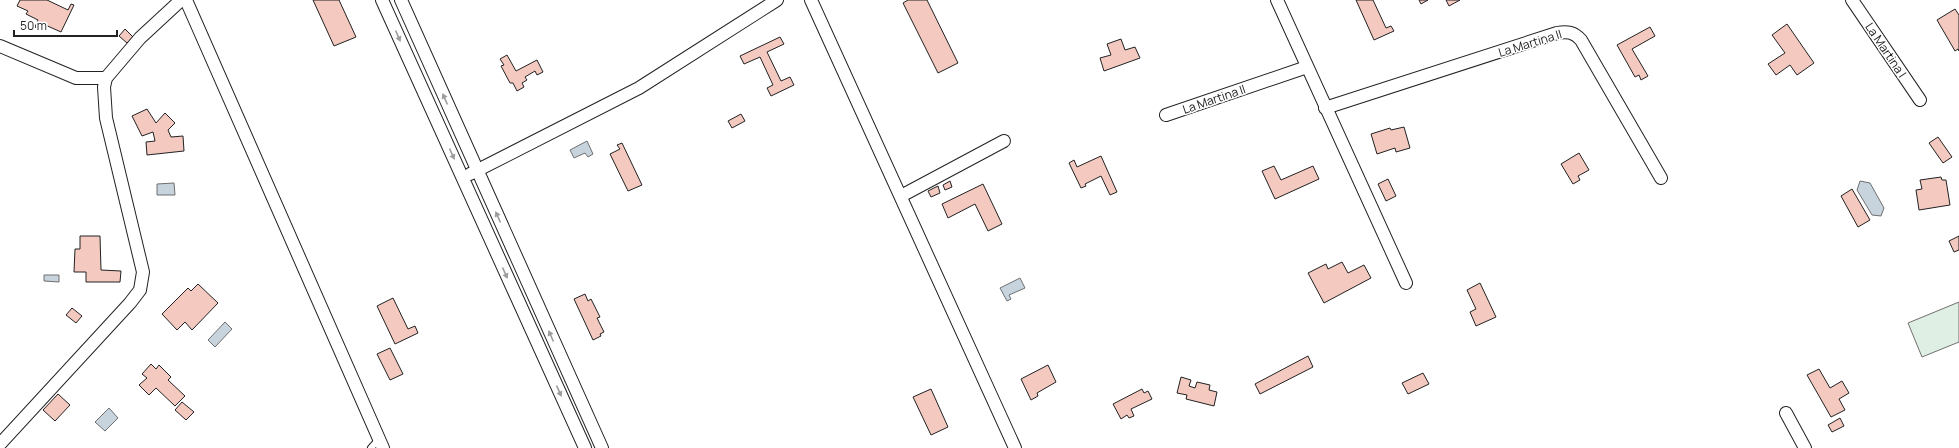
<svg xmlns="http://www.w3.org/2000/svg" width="1959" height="448" viewBox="0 0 1959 448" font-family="Manrope,sans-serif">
<rect width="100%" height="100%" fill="#fff"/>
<!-- green -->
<path fill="#e0efe3" stroke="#6f6f6f" d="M1959,302v40l-37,15 -14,-34z"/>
<!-- water -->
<g fill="#c7d3dd" stroke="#6f6f6f">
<path d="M587,141l6,13 -5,3 -3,-4 -11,5 -4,-8z"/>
<path d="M1860,181l10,2 14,25 -3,8 -9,-1 -15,-25z"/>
<path d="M174,183l1,12h-18v-11z"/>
<path d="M44,275h15v7l-15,-1z"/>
<path d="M1020,278l5,10 -16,7 2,4 -4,2 -7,-13z"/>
<path d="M225,322l7,7 -17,18 -7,-7z"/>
<path d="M109,408l9,10 -13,13 -10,-9z"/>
</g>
<!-- building -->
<g fill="#f3c9c0" stroke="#222">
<path d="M20,0h27l21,10 3,-6 3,1 -13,27 -18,-8 -2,6 -6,-3 3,-7 -12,-6 2,-3 -11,-5z"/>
<path d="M313,0h26l17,37 -22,9z"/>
<path d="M908,0h19l31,63 -20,10 -35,-70z"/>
<path d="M1356,0h17l13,28 5,-2 3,5 -20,9z"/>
<path d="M1419,0h9l-7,4z"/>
<path d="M1446,0h14l-11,6z"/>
<path d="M1955,9l4,6v36l-1,-2 -3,2 -18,-31z"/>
<path d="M1787,24l27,39 -17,12 -7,-10 -14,10 -8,-11 17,-11 -13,-18z"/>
<path d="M1650,27l5,9 -23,13 16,27 -7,4 -2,-5 -4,2 -18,-32z"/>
<path d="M125,29l8,8 -6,6 -8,-7z"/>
<path d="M780,37l4,7 -17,8 14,29 9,-4 4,8 -23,11 -4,-8 6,-3 -13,-28 -16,7 -4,-8z"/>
<path d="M1121,39l4,11 10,-3 5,11 -36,13 -4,-13 11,-3 -4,-11z"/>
<path d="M507,55l9,16 21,-11 6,12 -6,3 -2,-4 -10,6 2,3 -5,3 2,4 -7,4 -4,-8h-3l-9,-17 3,-1 -4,-6z"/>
<path d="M147,109l9,14 9,-10 10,10 -7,7 3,7 12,-1 1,15 -37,4 -1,-13 9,-1 -2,-9 -11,4 -10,-20z"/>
<path d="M741,114l4,7 -13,7 -4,-7z"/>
<path d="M1404,127l6,21 -14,4 -1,-4 -18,6 -6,-20 19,-6 1,2z"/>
<path d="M1938,137l14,20 -9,6 -14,-20z"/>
<path d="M622,143l20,42 -14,6 -18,-37 10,-5 -3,-4z"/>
<path d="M1579,153l10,17 -11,6 2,4 -7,4 -12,-20z"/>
<path d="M1101,156l16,36 -7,3 -9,-19 -16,8 1,2 -5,2 -12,-25 5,-3 3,7z"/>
<path d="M1274,166l7,14 32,-14 6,13 -44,20 -13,-28z"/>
<path d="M1941,177l1,3h4l4,25 -31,5 -3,-20 6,-1 -2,-9z"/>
<path d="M1388,179l8,17 -10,5 -8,-17z"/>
<path d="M950,181l2,6 -7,3 -2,-5z"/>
<path d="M983,184l19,40 -14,7 -13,-27 -27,14 -6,-14z"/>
<path d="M938,186l2,7 -9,4 -3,-6z"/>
<path d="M1852,189l18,31 -12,7 -17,-31z"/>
<path d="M80,236h20l1,34 20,1 -1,11h-34v-10h-12l1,-23h5z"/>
<path d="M1959,236v14l-5,2 -5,-11z"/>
<path d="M1342,262l6,11 16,-8 7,13 -47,25 -16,-30 18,-9 2,5z"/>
<path d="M1480,283l16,34 -20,9 -6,-14 6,-3 -9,-19z"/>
<path d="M198,284l20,19 -26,27 -7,-8 -8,8 -15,-16 26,-26 3,3z"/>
<path d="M585,294l3,7 3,-2 9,18 -3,1 7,14 -4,2 1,2 -8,4 -19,-41z"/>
<path d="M393,298l15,31 7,-3 3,7 -23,11 -18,-38z"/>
<path d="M72,308l10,8 -6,7 -10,-8z"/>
<path d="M390,348l13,26 -13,6 -13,-26z"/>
<path d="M1308,356l5,11 -53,27 -5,-10z"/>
<path d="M151,364l5,5 3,-4 12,12 -3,3 17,16 -10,10 -19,-18 -7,7 -10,-10 8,-7 -5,-4z"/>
<path d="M1048,365l8,17 -19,11 1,3 -7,4 -10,-21z"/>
<path d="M1819,369l11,19 12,-7 7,12 -10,6 6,11 -14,7 -24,-42z"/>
<path d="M1423,373l6,11 -21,10 -6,-11z"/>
<path d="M1181,377l10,3 -2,6 6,2 2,-6 13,3 -1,5 8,2 -3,14 -28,-7 1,-4 -10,-2z"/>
<path d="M931,389l17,38 -17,8 -18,-38z"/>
<path d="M1142,389l2,4 4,-2 4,8 -21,10 3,7 -5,2 -2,-3 -6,4 -8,-15z"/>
<path d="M58,394l12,11 -15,16 -12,-11z"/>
<path d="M182,402l12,10 -8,8 -11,-10z"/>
<path d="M1840,418l4,8 -12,6 -4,-7z"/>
</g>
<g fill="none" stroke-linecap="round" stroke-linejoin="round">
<defs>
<path id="lane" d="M371,448l8,-9"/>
<g id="street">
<path d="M186,0l197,448"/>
<path d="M382,0l203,448"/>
<path d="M401,0l201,448"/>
<path d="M811,0l204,448"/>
<path d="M1277,0l129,283"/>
<path d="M1852,0l68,100"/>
<path d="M0,46l76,32h30"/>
<path d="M1325,108l232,-75c10,-2 17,-1 24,7l80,138"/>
<path d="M1166,115l141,-48"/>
<path d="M470,174l169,-86 138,-88"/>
<path d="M901,196l103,-55"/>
<path d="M1786,413l19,35"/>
<path d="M0,444l130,-141 10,-13 3,-18 -37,-154 -2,-31 2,-9 34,-40 41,-38"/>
</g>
</defs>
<!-- lane casing -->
<use href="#lane" stroke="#222" stroke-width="8"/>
<!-- street casing -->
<use href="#street" stroke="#222" stroke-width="14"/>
<!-- lane -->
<use href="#lane" stroke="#fff" stroke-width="6"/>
<!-- street -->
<use href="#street" stroke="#fff" stroke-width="12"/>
</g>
<!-- one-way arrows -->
<defs><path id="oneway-solid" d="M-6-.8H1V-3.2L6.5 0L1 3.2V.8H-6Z"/></defs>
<g fill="#9c9c9c">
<use href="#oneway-solid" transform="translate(398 36) rotate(66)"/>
<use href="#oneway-solid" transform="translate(445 99) rotate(-114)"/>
<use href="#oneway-solid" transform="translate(452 154) rotate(66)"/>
<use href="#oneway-solid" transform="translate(498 217) rotate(-114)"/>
<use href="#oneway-solid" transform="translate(505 273) rotate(66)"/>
<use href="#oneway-solid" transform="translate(551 336) rotate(-114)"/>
<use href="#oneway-solid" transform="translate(559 391) rotate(66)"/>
</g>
<g text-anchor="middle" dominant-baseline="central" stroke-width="3" stroke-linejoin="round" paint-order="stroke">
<!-- street labels -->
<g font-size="12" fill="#222" stroke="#fff">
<text transform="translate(1530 43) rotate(-17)">La Martina II</text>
<text transform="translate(1886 50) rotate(56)">La Martina I</text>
<text transform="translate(1214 99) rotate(-19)">La Martina II</text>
</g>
</g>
<!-- scale -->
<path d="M14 30v6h103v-6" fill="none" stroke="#222222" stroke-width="2"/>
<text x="20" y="30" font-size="12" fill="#222222" stroke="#ffffff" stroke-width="3" paint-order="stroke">50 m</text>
</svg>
